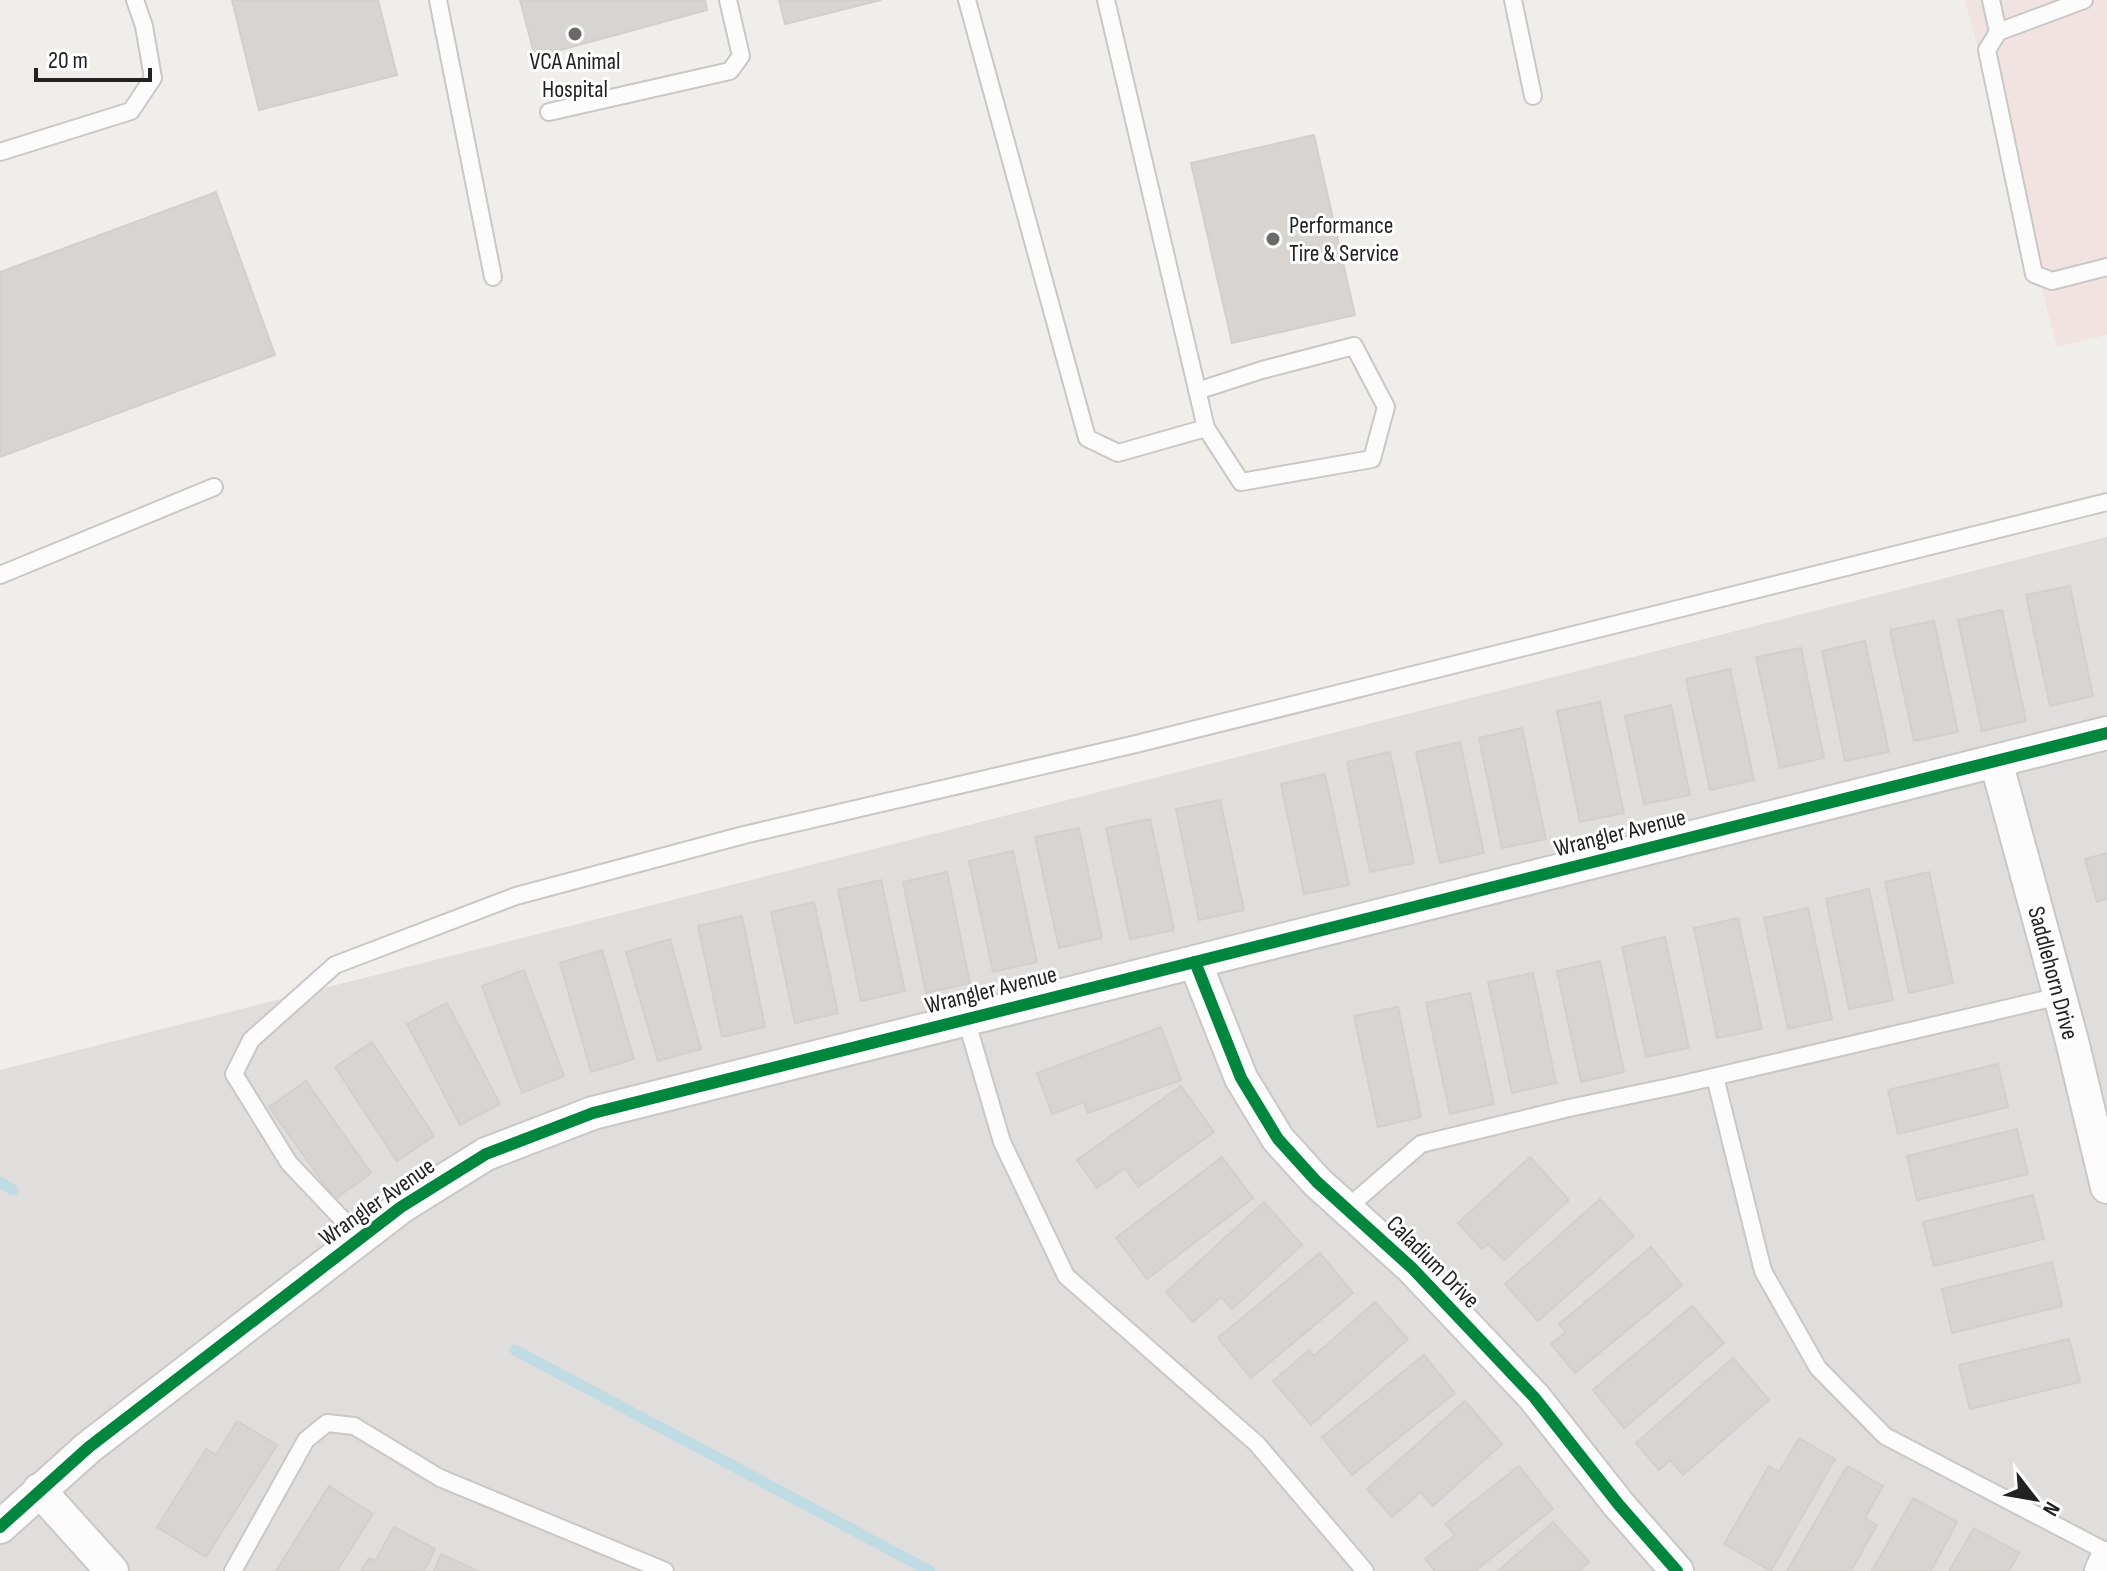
<svg xmlns="http://www.w3.org/2000/svg" width="2107" height="1571" viewBox="0 0 2107 1571" font-family="'Sofia Sans Condensed',sans-serif">
<rect width="100%" height="100%" fill="#f0eeeb"/>
<!-- residential -->
<path fill="#dfdedc" d="M2107,537v1034h-2107v-501z"/>
<!-- commercial -->
<path fill="#f1e3e1" d="M1965,0h142v335l-50,12z"/>
<g fill="none" stroke-linecap="round" stroke-linejoin="round">
<!-- stream -->
<g stroke="#bfdbe3" stroke-width="11">
<path d="M0,1182l13,8"/>
<path d="M515,1350l415,221"/>
</g>
</g>
<!-- building -->
<g fill="#d7d4d2" stroke="#d3d0cc" stroke-width="2">
<path d="M232,0h146l19,75 -138,35z"/>
<path d="M520,0h185l2,10 -172,47z"/>
<path d="M779,0h102l-96,24z"/>
<path d="M1314,135l41,180 -123,28 -41,-180z"/>
<path d="M216,192l59,163 -275,102v-185z"/>
<path d="M2070,586l23,110 -43,10 -24,-111z"/>
<path d="M2002,610l24,111 -44,10 -24,-111z"/>
<path d="M1934,621l24,111 -44,9 -24,-111z"/>
<path d="M1865,641l24,111 -44,9 -23,-110z"/>
<path d="M1801,648l23,110 -44,10 -24,-111z"/>
<path d="M1730,669l24,111 -44,10 -24,-111z"/>
<path d="M1600,702l24,111 -44,9 -23,-111z"/>
<path d="M1671,705l19,90 -46,9 -19,-88z"/>
<path d="M1522,728l24,111 -44,9 -23,-110z"/>
<path d="M1460,742l24,111 -44,10 -24,-111z"/>
<path d="M1390,752l24,111 -44,9 -23,-110z"/>
<path d="M1325,774l24,111 -45,9 -23,-110z"/>
<path d="M1220,800l24,110 -45,10 -23,-111z"/>
<path d="M1150,819l24,111 -44,9 -24,-111z"/>
<path d="M1079,828l23,110 -43,10 -24,-111z"/>
<path d="M1013,851l24,111 -44,10 -24,-111z"/>
<path d="M2107,853v46l-10,3 -12,-43z"/>
<path d="M947,872l23,111 -44,10 -23,-111z"/>
<path d="M1929,872l24,111 -44,10 -24,-111z"/>
<path d="M881,880l24,111 -44,10 -23,-111z"/>
<path d="M1869,889l24,111 -44,9 -23,-110z"/>
<path d="M814,902l24,111 -43,10 -24,-111z"/>
<path d="M1808,908l24,111 -44,10 -24,-111z"/>
<path d="M742,916l23,111 -43,10 -24,-111z"/>
<path d="M1738,918l24,111 -45,9 -23,-110z"/>
<path d="M1665,937l24,111 -43,9 -24,-110z"/>
<path d="M670,939l31,110 -43,12 -32,-109z"/>
<path d="M602,950l32,109 -43,13 -31,-109z"/>
<path d="M1600,961l24,111 -43,10 -24,-111z"/>
<path d="M524,970l40,106 -42,17 -40,-107z"/>
<path d="M1533,973l23,110 -44,10 -24,-111z"/>
<path d="M1470,993l24,111 -44,10 -24,-111z"/>
<path d="M447,1003l53,101 -40,21 -53,-101z"/>
<path d="M1398,1007l23,110 -43,10 -24,-111z"/>
<path d="M1161,1027l20,53 -93,33 -4,-11 -32,12 -15,-41z"/>
<path d="M372,1042l62,94 -37,25 -62,-94z"/>
<path d="M1998,1064l10,43 -110,27 -10,-44z"/>
<path d="M306,1081l65,92 -36,26 -66,-92z"/>
<path d="M1181,1086l33,46 -76,55 -13,-19 -28,20 -20,-28z"/>
<path d="M2017,1129l11,45 -111,26 -10,-44z"/>
<path d="M1222,1157l31,41 -106,81 -31,-41z"/>
<path d="M1530,1157l39,43 -65,60 -16,-16 -6,5 -24,-26z"/>
<path d="M2033,1195l11,44 -110,27 -11,-44z"/>
<path d="M1600,1199l34,37 -96,85 -33,-37z"/>
<path d="M1264,1202l38,43 -70,64 -11,-12 -28,25 -27,-30z"/>
<path d="M1651,1247l31,38 -107,88 -24,-29 15,-12 -7,-8z"/>
<path d="M1320,1253l33,40 -102,85 -33,-40z"/>
<path d="M2052,1262l10,44 -110,27 -10,-44z"/>
<path d="M1375,1302l33,37 -97,86 -38,-44 36,-31 5,6z"/>
<path d="M1692,1306l32,37 -100,85 -31,-38z"/>
<path d="M2069,1339l11,43 -110,27 -11,-44z"/>
<path d="M1424,1355l31,38 -103,82 -30,-38z"/>
<path d="M1733,1358l36,42 -86,75 -13,-15 -11,10 -23,-27z"/>
<path d="M1465,1401l37,43 -69,62 -12,-14 -29,25 -25,-28z"/>
<path d="M237,1421l40,24 -71,112 -49,-30 49,-78 10,6z"/>
<path d="M1799,1438l36,21 -64,112 -47,-27 45,-78 10,6z"/>
<path d="M1519,1466l34,43 -78,62h-40l-10,-12 30,-24 -10,-11z"/>
<path d="M1847,1466l36,20 -18,32 12,7 -26,46h-64z"/>
<path d="M329,1486l44,28 -36,57h-61z"/>
<path d="M1913,1498l44,24 -26,49h-59z"/>
<path d="M1553,1522l36,40 -10,9h-81z"/>
<path d="M394,1527l41,22 -11,22h-63l8,-13 6,3z"/>
<path d="M1974,1528l45,25 -10,18h-60z"/>
<path d="M441,1554l37,17h-44z"/>
</g>
<g fill="none" stroke-linecap="round" stroke-linejoin="round">
<defs>
<g id="service">
<path d="M438,0l55,277"/>
<path d="M967,0l120,438 31,15 88,-25"/>
<path d="M1106,0l100,428 35,54 131,-23 14,-52 -32,-61 -92,24 -65,21"/>
<path d="M1513,0l20,96"/>
<path d="M1991,0l7,32"/>
<path d="M2084,0l-86,32 -11,18 47,224 18,7 55,-14"/>
<path d="M549,112l181,-41 11,-15 -13,-56"/>
<path d="M0,152l131,-41 22,-33 -9,-52 -9,-26"/>
<path d="M0,575l214,-88"/>
<path d="M966,1019l36,123 64,134 191,168 108,127"/>
<path d="M1715,1077l48,194 55,97 67,68 222,116"/>
<path d="M1346,1209l75,-65 148,-36 110,-23 381,-89"/>
<path d="M360,1238l-71,-75 -55,-89 17,-34 84,-75 181,-69 228,-61 392,-91 971,-242"/>
<path d="M233,1571l73,-131 21,-17 27,3 86,52 225,93"/>
</g>
<g id="minor">
<path d="M1996,761l76,280 35,146"/>
<path d="M1195,962l46,116 37,61 39,43 95,86 122,129 85,108 58,66"/>
<path d="M39,1490l73,81"/>
<path d="M0,1527l89,-80 312,-240 85,-53 107,-41 1514,-380"/>
<path d="M2101,1571l6,-13"/>
</g>
</defs>
<!-- service casing -->
<use href="#service" stroke="#c9c8c7" stroke-width="20"/>
<!-- minor casing -->
<use href="#minor" stroke="#c9c8c7" stroke-width="36"/>
<!-- service -->
<use href="#service" stroke="#fdfcfc" stroke-width="16"/>
<!-- minor -->
<use href="#minor" stroke="#fdfcfc" stroke-width="32"/>
<defs>
<g id="cycleway">
<path d="M1195,962l46,116 37,61 39,43 95,86 122,129 85,108 58,66"/>
<path d="M0,1527l89,-80 312,-240 85,-53 107,-41 1514,-380"/>
</g>
</defs>
<!-- cycleway casing -->
<use href="#cycleway" stroke="#fff" stroke-width="17"/>
<!-- cycleway -->
<use href="#cycleway" stroke="#00873e" stroke-width="12"/>
</g>
<!-- markers -->
<g fill="#6a6968" stroke="#fff" stroke-width="3">
<circle cx="575" cy="34" r="8"/>
<circle cx="1273" cy="239" r="8"/>
</g>
<g text-anchor="middle" dominant-baseline="central" stroke-width="6" stroke-linejoin="round" paint-order="stroke">
<!-- poi labels -->
<g font-size="24" fill="#222" stroke="#fff">
<text x="575" y="61">VCA Animal<tspan x="575" dy="28">Hospital</tspan></text>
<text x="1289" y="225" text-anchor="start">Performance<tspan x="1289" dy="28">Tire &amp; Service</tspan></text>
</g>
<!-- street labels -->
<g font-size="24" fill="#222" stroke="#fff">
<text transform="translate(1620 833) rotate(-14)">Wrangler Avenue</text>
<text transform="translate(2053 973) rotate(75)">Saddlehorn Drive</text>
<text transform="translate(991 990) rotate(-14)">Wrangler Avenue</text>
<text transform="translate(377 1202) rotate(-35)">Wrangler Avenue</text>
<text transform="translate(1433 1262) rotate(45)">Caladium Drive</text>
</g>
</g>
<!-- north arrow -->
<g transform="translate(2035 1499) rotate(121)" stroke="#ffffff" stroke-width="6" paint-order="stroke">
<path d="M0-6L14 30L0 20L-14 30Z" fill="#222222"/>
<text y="-12" font-size="22" font-weight="bold" text-anchor="middle" fill="#222222">N</text>
</g>
<!-- scale -->
<path d="M36 68v12h114v-12" fill="none" stroke="#222222" stroke-width="4"/>
<text x="48" y="68" font-size="24" fill="#222222" stroke="#ffffff" stroke-width="6" paint-order="stroke">20 m</text>
</svg>
